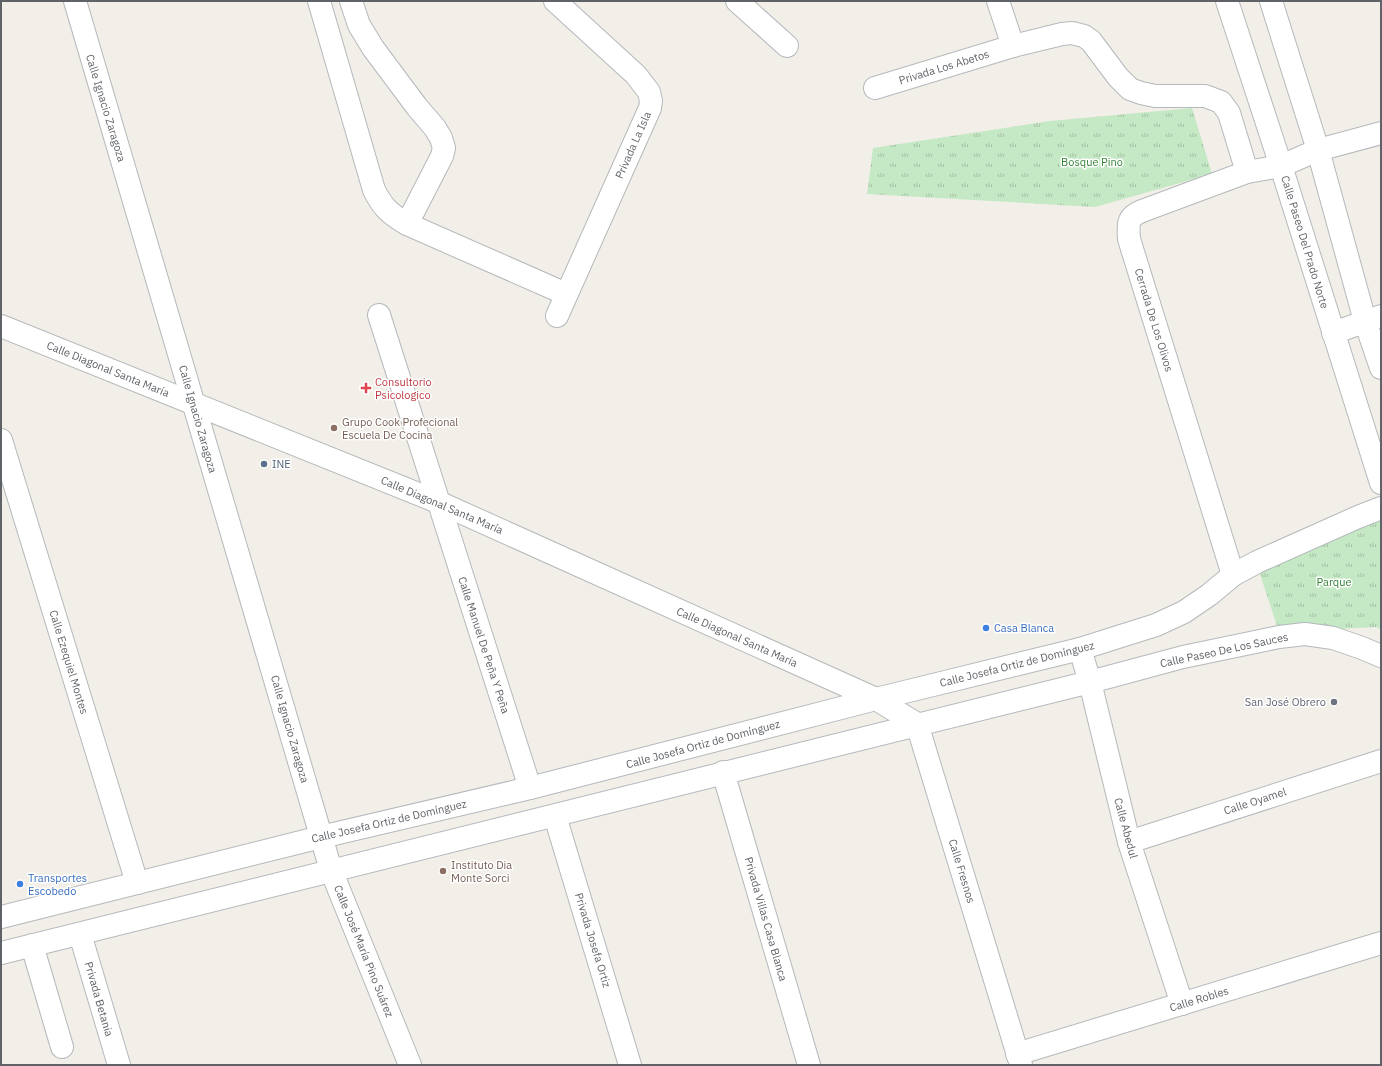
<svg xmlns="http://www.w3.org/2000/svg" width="1382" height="1066" viewBox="0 0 1382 1066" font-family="'IBM Plex Sans',sans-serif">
<defs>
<pattern id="grass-tufts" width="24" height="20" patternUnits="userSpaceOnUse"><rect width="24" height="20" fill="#c5e8c5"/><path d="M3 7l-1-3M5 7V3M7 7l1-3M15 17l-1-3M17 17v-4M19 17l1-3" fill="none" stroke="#a3c0a4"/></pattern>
</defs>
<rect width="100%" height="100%" fill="#f1efe8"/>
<!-- grass -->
<g fill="url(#grass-tufts)">
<path d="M1192,108l20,66 -117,33 -228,-13 6,-46 177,-27z"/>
<path d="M1381,510v120l-4,-3 -98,5 -22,-67z"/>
</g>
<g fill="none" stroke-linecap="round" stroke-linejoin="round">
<defs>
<g id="minor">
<path d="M319,1l55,189c9,18 16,24 33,34l159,70"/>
<path d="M351,1l8,24 14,23 44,59 18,21 6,10 3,10 -2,8 -35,68"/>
<path d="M555,1l81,74 13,17 2,9 -1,7 -93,208"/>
<path d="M737,1l50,45"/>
<path d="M998,1l15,45"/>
<path d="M1227,1l54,165 100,317"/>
<path d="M1271,1l47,149 47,171 16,47"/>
<path d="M875,88l138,-42 49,-12 10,-1 12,3 7,5 27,36 12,12 11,4 14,3h50l16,6 8,11 18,59"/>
<path d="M379,315l151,473"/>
<path d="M1,326l437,176 438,197 41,25 104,341"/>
<path d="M1333,333l48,-17"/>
<path d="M1,440l136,443"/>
<path d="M1233,575l-104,-336c-1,-15 -2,-22 13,-28l105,-39 34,-6 37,-16 63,-17"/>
<path d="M1080,649l10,33 39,160 53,162"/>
<path d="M723,772l86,293"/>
<path d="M555,816l75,249"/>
<path d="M1129,842l252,-81"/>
<path d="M1,917l320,-80 209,-49 346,-89 204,-50 76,-24 28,-13 25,-17 24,-20 24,-13 101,-45 23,-9"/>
<path d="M80,934l39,131"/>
<path d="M32,945l30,102"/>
<path d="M1,953l1089,-271 93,-25 96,-20 26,-3 28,4 29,10 19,8"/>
<path d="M1017,1054l364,-111"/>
</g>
<path id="tertiary" d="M75,1l256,869 79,195"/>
</defs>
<!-- minor casing -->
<use href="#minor" stroke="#b5b8bc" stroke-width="24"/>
<!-- tertiary casing -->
<use href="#tertiary" stroke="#b5b8bc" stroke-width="24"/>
<!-- minor -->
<use href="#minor" stroke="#fff" stroke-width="22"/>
<!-- tertiary -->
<use href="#tertiary" stroke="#fff" stroke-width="22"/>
</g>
<!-- markers -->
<path fill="#e0444e" stroke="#fff" stroke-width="1.5" d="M364 382h4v4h4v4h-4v4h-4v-4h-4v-4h4z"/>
<g fill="#8d6e63" stroke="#fff" stroke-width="1.5">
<circle cx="334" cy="428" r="4"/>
<circle cx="443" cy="871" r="4"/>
</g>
<circle fill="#5c6f8a" stroke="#fff" stroke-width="1.5" cx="264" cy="464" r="4"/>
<g fill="#3f7fe0" stroke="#fff" stroke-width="1.5">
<circle cx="986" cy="628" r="4"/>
<circle cx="20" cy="884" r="4"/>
</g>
<circle fill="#6b7280" stroke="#fff" stroke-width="1.5" cx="1334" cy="702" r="4"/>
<g text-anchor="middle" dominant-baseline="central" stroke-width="3" stroke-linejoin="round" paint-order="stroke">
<!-- street labels -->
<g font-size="11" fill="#5f6368" stroke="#fff">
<text transform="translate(944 67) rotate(-17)">Privada Los Abetos</text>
<text transform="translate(106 108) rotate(73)">Calle Ignacio Zaragoza</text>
<text transform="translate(633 145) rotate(-66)">Privada La Isla</text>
<text transform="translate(1305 242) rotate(73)">Calle Paseo Del Prado Norte</text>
<text transform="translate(1154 320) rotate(73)">Cerrada De Los Olivos</text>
<text transform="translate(108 369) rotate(22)">Calle Diagonal Santa María</text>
<text transform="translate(198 419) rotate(74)">Calle Ignacio Zaragoza</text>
<text transform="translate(442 505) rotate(23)">Calle Diagonal Santa María</text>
<text transform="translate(737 637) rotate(24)">Calle Diagonal Santa María</text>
<text transform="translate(484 645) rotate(72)">Calle Manuel De Peña Y Peña</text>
<text transform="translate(1224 650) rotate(-12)">Calle Paseo De Los Sauces</text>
<text transform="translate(69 662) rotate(73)">Calle Ezequiel Montes</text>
<text transform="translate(1017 664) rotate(-14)">Calle Josefa Ortiz de Domínguez</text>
<text transform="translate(290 729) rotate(74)">Calle Ignacio Zaragoza</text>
<text transform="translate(703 744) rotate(-15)">Calle Josefa Ortiz de Domínguez</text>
<text transform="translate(1255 801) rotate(-18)">Calle Oyamel</text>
<text transform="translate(389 821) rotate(-13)">Calle Josefa Ortiz de Domínguez</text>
<text transform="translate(1126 828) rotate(75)">Calle Abedul</text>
<text transform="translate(962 871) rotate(73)">Calle Fresnos</text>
<text transform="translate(766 919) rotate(74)">Privada Villas Casa Blanca</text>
<text transform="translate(593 940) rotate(73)">Privada Josefa Ortiz</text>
<text transform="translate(364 951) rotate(68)">Calle José María Pino Suárez</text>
<text transform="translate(99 999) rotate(74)">Privada Betania</text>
<text transform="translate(1199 999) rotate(-17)">Calle Robles</text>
</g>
<!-- park labels -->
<g font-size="11" fill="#348238" stroke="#fff">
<text x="1092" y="162">Bosque Pino</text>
<text x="1334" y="582">Parque</text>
</g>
<!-- health labels -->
<g font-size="11" fill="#be3a42" stroke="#fff" text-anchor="start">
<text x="375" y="382">Consultorio<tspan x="375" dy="13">Psicologico</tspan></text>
</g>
<!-- education labels -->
<g font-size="11" fill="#785e54" stroke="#fff" text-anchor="start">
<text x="342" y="422">Grupo Cook Profecional<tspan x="342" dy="13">Escuela De Cocina</tspan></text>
<text x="451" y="865">Instituto Dia<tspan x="451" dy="13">Monte Sorci</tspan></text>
</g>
<!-- service labels -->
<g font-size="11" fill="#4e5e75" stroke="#fff" text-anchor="start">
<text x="272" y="464">INE</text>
</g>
<!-- shop labels -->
<g font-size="11" fill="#366cbe" stroke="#fff" text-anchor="start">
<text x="994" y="628">Casa Blanca</text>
<text x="28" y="878">Transportes<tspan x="28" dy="13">Escobedo</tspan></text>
</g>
<!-- worship labels -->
<g font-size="11" fill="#5b616d" stroke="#fff" text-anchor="end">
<text x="1326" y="702">San José Obrero</text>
</g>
</g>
<!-- border -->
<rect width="1382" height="1066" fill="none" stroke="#5f6368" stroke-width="4"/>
</svg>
